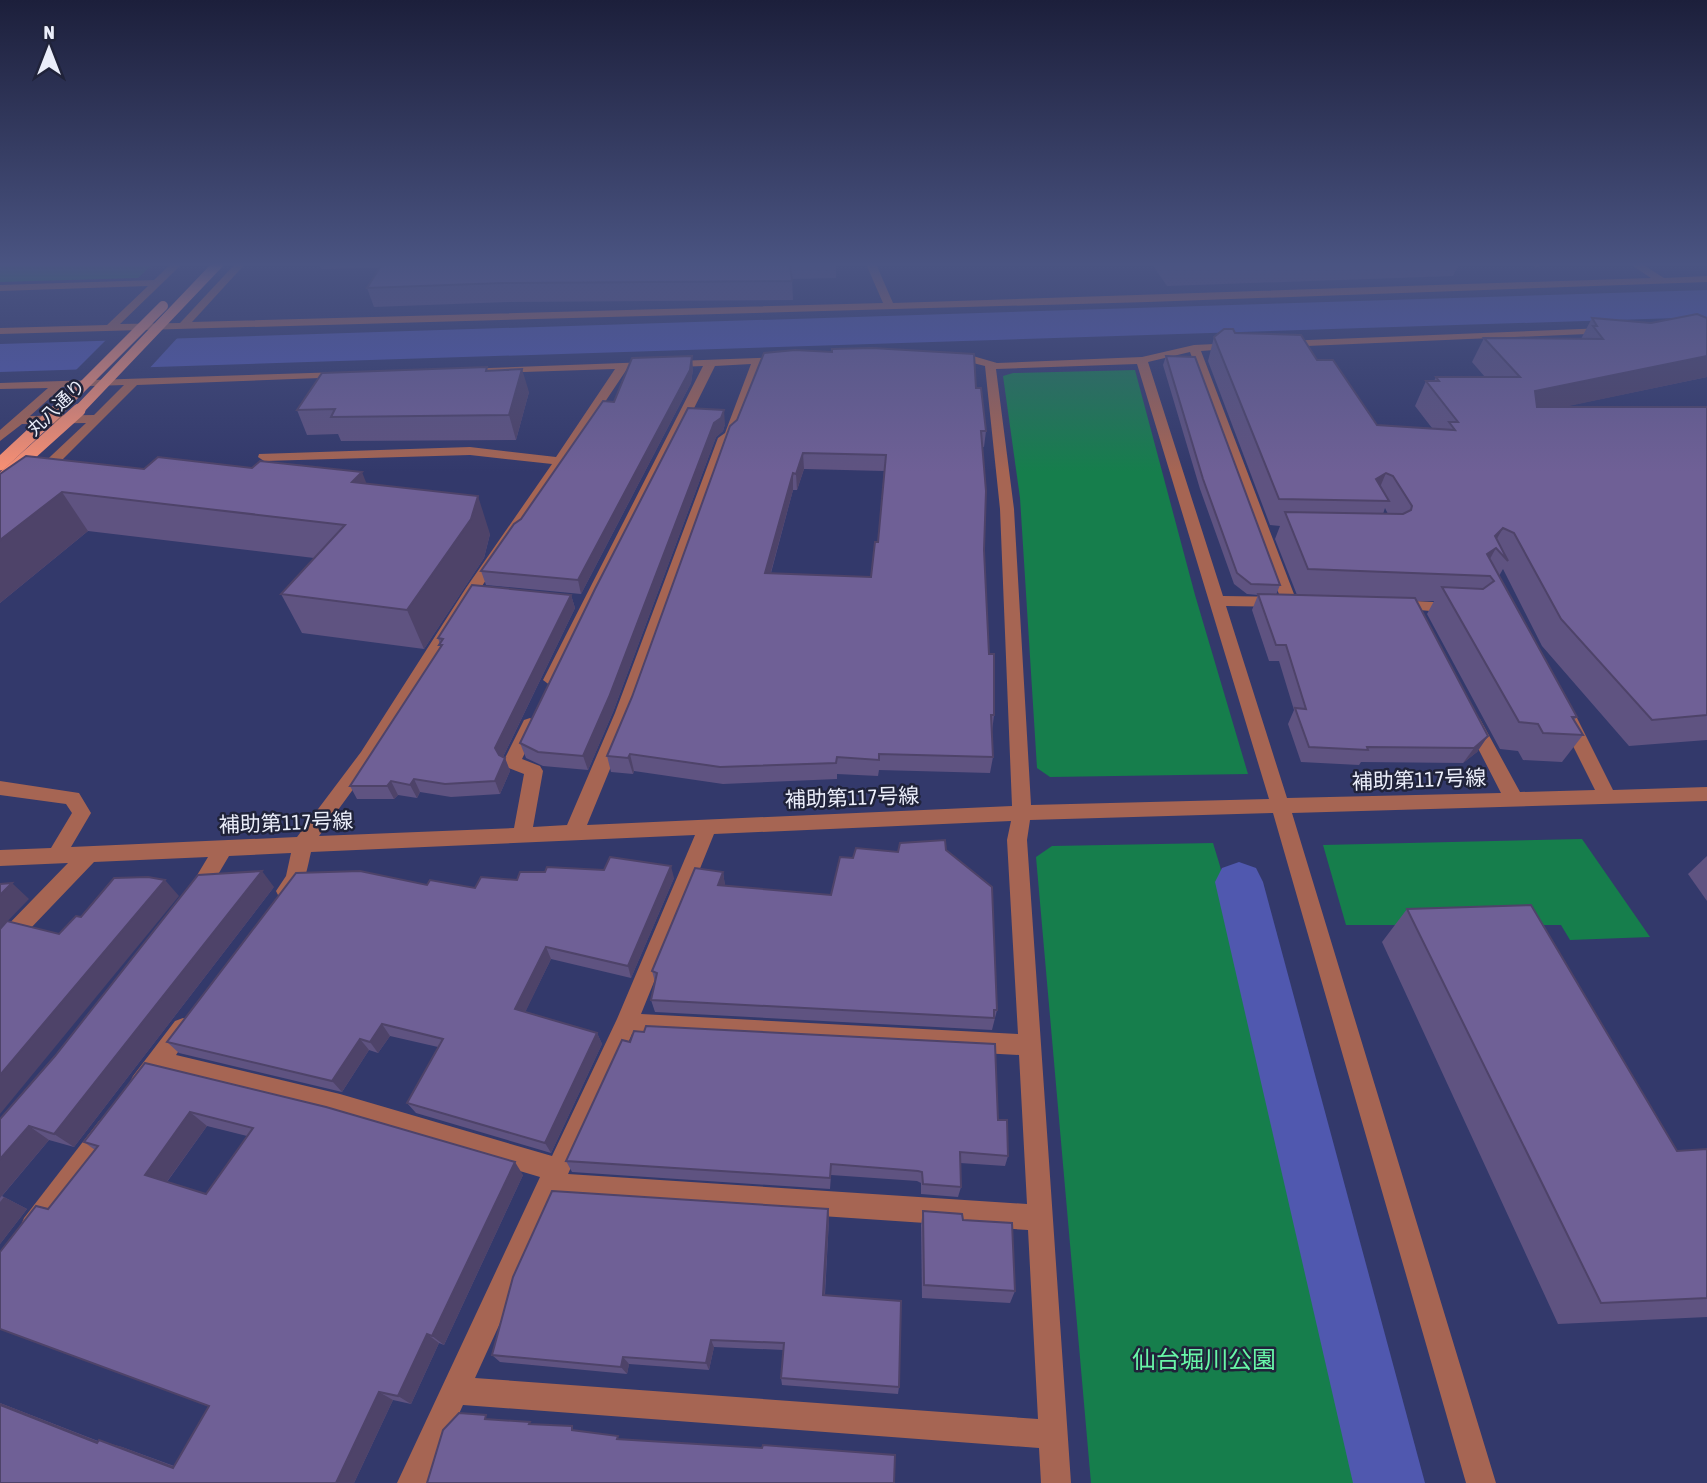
<svg xmlns="http://www.w3.org/2000/svg" width="1707" height="1483" viewBox="0 0 1707 1483" font-family="'Asap Condensed','Noto Sans JP',sans-serif">
<rect width="100%" height="100%" fill="#33396b"/>
<!-- green -->
<g fill="#167e4c">
<path d="M0,264h153l-15,14 -138,4z"/>
<path d="M1135,370l60,225 53,179 -198,3 -13,-9 -17,-270 -17,-122 10,-3z"/>
<path d="M1582,839l68,98 -80,3 -9,-15h-215l-23,-80z"/>
<path d="M1213,843l7,23 140,617h-269l-55,-626 16,-11z"/>
</g>
<!-- water -->
<path fill="#5058af" d="M1707,290v27l-1707,55v-28z"/>
<!-- pier -->
<path fill="#33396b" d="M180,335l-33,36 -75,3 37,-37z"/>
<g fill="none" stroke-linecap="round" stroke-linejoin="round">
<!-- canal -->
<path fill="#5058af" fill-rule="evenodd" d="M1239,862l17,6 7,14 162,601h-72l-138,-601 7,-14z"/>
<!-- minor -->
<g fill="#a66553" fill-rule="evenodd">
<path d="M171,264h11l-62,60 60,-1 55,-59h10l-53,58 691,-19 -17,-39h10l17,39 758,-25 -21,-14h12l22,14 43,-2v6l-559,20 -1148,32v-6l107,-3 41,-39 -148,5v-6l154,-5z"/>
<path d="M1526,264h17l-5,3z"/>
<path d="M1606,328l4,1v4l-326,14 -5,-3 5,-3z"/>
<path d="M1235,343l4,1v4l-38,3 96,251 -8,5 -63,-1 61,192 214,-5 -36,-70 9,-6 6,2 40,73 75,-2 -36,-72 9,-6 9,6 36,72 94,-3v14l-415,12 204,670h-30l-193,-670 -243,7 -3,20 44,643h-30l-2,-35 -576,-43 -36,78h-30l143,-306 -200,-59 -178,-44 -13,18 -8,3 -8,-3 -4,-8 4,-8 42,-55 8,-3 8,3 3,7 -18,27 164,39 212,62 65,-137 78,-184 -384,17c-4,16 -8,53 -32,45l-3,-6 10,-15 5,-23 -62,3 -25,42 -7,2 -7,-2 -3,-6 21,-35 -114,5 -87,91 -7,3v-23l68,-70 -68,3v-16l51,-2 21,-35 -6,-9 -66,-9v-14l79,12 12,20 -20,34 226,-10 64,-85 105,-164 86,-124 -82,-9 -206,6 -6,-4 1,-3 211,-7 86,10 59,-88 -150,5 -6,-3 2,-2 322,-12 6,3 -2,2 -25,2 -26,71 -7,5 -96,273 -46,112 425,-19 -12,-297 -15,-143 -40,-10 6,-3 15,1 31,9 145,-6 52,-12zM1190,352l90,245 -57,-1 -75,-234zM751,364l-26,69 -7,5 -103,275 -48,112 -34,2 10,-56 -3,-5 -18,-7 17,-35 -9,-6 -6,2 -21,42 3,5 18,7 -10,54 -195,8 54,-74 105,-170 149,-223 76,-3 -160,314 8,6 8,-6 156,-314zM1137,364l132,435 -238,6 -17,-296 -18,-140zM1011,821l-4,19 11,194 -377,-20 73,-180zM632,1034l387,21 8,149 -459,-30zM557,1198l471,32 10,189 -563,-41z"/>
<path d="M342,372l4,1v4l-209,8 -92,92 -5,1 -7,-4 2,-3 51,-48 -64,1 -22,17v-11l48,-42 -48,1v-6zM124,385l-30,30 -64,1 32,-29z"/>
<path d="M1413,601l40,2 8,5 -8,5 -45,-4 -3,-3 3,-3z"/>
<path d="M107,1117l8,4 4,8 -4,8 -73,99 -9,4 -9,-4 -4,-9 4,-9 75,-97z"/>
</g>
<!-- major-bridge-far1 -->
<g stroke="#f99073" stroke-width="10">
<path d="M57,412l106,-106"/>
<path d="M77,412l141,-148"/>
</g>
<!-- major-bridge -->
<g stroke="#f99073" stroke-width="13">
<path d="M0,464l58,-54"/>
<path d="M0,481l79,-71"/>
</g>
</g>
<!-- wall -->
<g fill="#5f5381" fill-rule="evenodd">
<path d="M319,264h517v14l-44,1 1,21 -285,2 -134,5 -7,-19 13,-20 -59,1z"/>
<path d="M1152,264h307l-6,12 -286,10z"/>
<path d="M1592,318l59,5 56,-5v59l-145,30h145v333l-78,6 -87,-100 -39,-77 -4,7 78,141 -3,3 9,15 -21,27 -39,-2 -5,-9 -18,-2 -73,-135 7,-13h-18l72,135 -11,16 -14,11 -102,-1 -2,3 -58,-3 -13,-38 6,-14 -15,-49h-10l-17,-51 6,-15 -11,-1 -13,-10 -34,-95 -37,-124 3,-9 114,229 -4,10h21l-22,-56 5,-13 -10,-1 -62,-164 6,-24 21,-4 82,27 60,65 55,3 -17,-22 11,-25h8l2,-4h49l-13,-15 12,-24 97,1zM1385,508l3,6h-5z"/>
<path d="M693,369l-2,14 -110,211 -95,-9 -5,-14 40,-52z"/>
<path d="M488,371l41,21 -13,48 -175,1 -3,-7 -31,1 -10,-25z"/>
<path d="M976,388l10,43 -2,16h-2l2,103 5,104 5,61 -2,17 1,25 -3,16 -111,-3 -1,6 -41,-2v5l-114,5 -89,-13 -1,3 -22,-2 -4,-16 25,-59 98,-271zM804,469l80,2 -6,71 -7,35 -100,-4 22,-83h4z"/>
<path d="M725,424l-2,7 -7,6 -103,275 -25,58 -45,-4 -17,-8 -6,-15 75,-154z"/>
<path d="M144,469l223,15 123,50 -6,24 -60,91 -122,-16 -21,-39 33,-36 -226,-27 -88,72v-129z"/>
<path d="M571,595l4,13 -72,149 2,1 5,13 -10,23 -49,3 -31,-5 -3,6 -19,-3 -4,4h-37l-7,-13 91,-138 -3,-10z"/>
<path d="M946,850l51,160 -5,20 -337,-18 -4,-12 4,-18 -3,-11 71,-99 2,14 106,9 22,-37 45,-6z"/>
<path d="M1707,856v45l-19,-27z"/>
<path d="M674,878l-43,100 -80,-19 -26,53 72,21 5,11 -51,109 -135,-40 -9,-10 31,-56 -48,-11 -12,17 -9,-3 -27,42 -163,-39 -12,-11 260,-157 48,3 42,-8z"/>
<path d="M274,887l-200,260 -25,-7 -47,56 25,13 -27,35v-125z"/>
<path d="M1407,909l270,242 30,-2v168l-149,7 -176,-382z"/>
<path d="M145,1063l378,112 -79,170 -5,-2 -28,61 -18,-4 -39,83h-354v-80l98,38 24,6 52,19 35,-59 -161,-198 47,-59 -11,-8zM207,1126l40,10 -41,58 -39,-12z"/>
<path d="M998,1120l10,36 -3,10 -45,-3 1,24 -3,10 -37,-3v-11l-4,-2 -86,-6 -1,14 -258,-17 -6,-11z"/>
<path d="M828,1209l1,10 -4,76 74,92 -1,7 -116,-9 -1,-7 2,-28 -69,-3 -5,23 -80,-6 -2,10 -127,-12 -8,-7z"/>
<path d="M923,1211l40,9 52,71 -5,12 -88,-5 -1,-73z"/>
</g>
<!-- shaded-wall -->
<g fill="#4e4369">
<path d="M692,356l1,13 -2,14 -110,211 -3,-14z"/>
<path d="M1707,356v21l-185,39 13,-25z"/>
<path d="M522,369l7,23 -13,48 -7,-25z"/>
<path d="M724,410l1,14 -2,7 -7,6 -103,275 -25,58 -5,-14 131,-333z"/>
<path d="M803,453l1,16 -7,21 -1,-16z"/>
<path d="M362,472l15,38 -25,-28z"/>
<path d="M793,473v17l-27,100 -1,-17z"/>
<path d="M1386,473l-11,26 1,-20z"/>
<path d="M62,492l26,39 -88,72v-63z"/>
<path d="M478,496l12,38 -6,24 -60,91 -17,-39z"/>
<path d="M1503,528l-14,25 7,-5 -15,27 -7,1 21,-40z"/>
<path d="M571,595l4,13 -74,153 -6,-13z"/>
<path d="M1488,736l-11,16 -14,11 11,-15z"/>
<path d="M630,754l4,17 -1,3 -5,-16z"/>
<path d="M505,758l5,13 -10,23 -5,-13z"/>
<path d="M414,779l6,13 -3,6 -7,-13z"/>
<path d="M391,781l7,14 -4,4 -7,-13z"/>
<path d="M671,866l3,12 -43,100 -3,-12z"/>
<path d="M262,871l12,16 -200,260 -20,-13z"/>
<path d="M723,872l2,13 -5,14 -2,-14z"/>
<path d="M165,880l14,16 -179,218v-39z"/>
<path d="M12,883l17,16 -29,30v-34z"/>
<path d="M546,947l5,12 -30,62 -6,-12z"/>
<path d="M382,1024l8,12 -12,17 -8,-11z"/>
<path d="M597,1033l5,11 -51,109 -6,-10z"/>
<path d="M360,1039l9,11 -27,42 -10,-11z"/>
<path d="M190,1112l17,14 -44,61 -18,-12z"/>
<path d="M29,1126l20,14 -49,58v-39z"/>
<path d="M515,1162l8,13 -79,170 -12,-9z"/>
<path d="M4,1197l23,12 -27,35v-42z"/>
<path d="M828,1209l1,10 -5,84 -1,-8z"/>
<path d="M427,1334l12,9 -28,61 -13,-8z"/>
<path d="M711,1340l3,7 -5,23 -3,-7z"/>
<path d="M623,1357l6,7 -2,10 -6,-7z"/>
<path d="M379,1392l14,8 -39,83h-18z"/>
<path d="M0,1403l120,47 -23,-7 -97,-38z"/>
<path d="M99,1440l23,7 72,27 -21,-6z"/>
</g>
<!-- building -->
<g fill="#6f6096" stroke="#4e4369" stroke-width="2" fill-rule="evenodd">
<path d="M382,264h408l2,17 -289,2 -136,5z"/>
<path d="M1697,314l10,4v38l-172,35 2,16h170v308l-55,5 -91,-101 -47,-86 -11,-5 -8,8 13,25 -12,-13 -9,6 90,163h-5l11,18 -40,-2 -5,-9 -19,-2 -77,-135 41,2 11,-8 -4,-5 -182,-7 -23,-57 118,2 8,-4 1,-4 -19,-30 -7,-3 -10,6 13,22 -110,-2 -65,-162 10,-8h9l2,4 66,2 16,25h16l44,65 78,5 -6,-8h9l-32,-41h13l-3,-4h84l-36,-39 119,1 -10,-13h4l-5,-8 59,5z"/>
<path d="M872,348l102,6 2,34h5l5,43h-5l5,60 -2,59 5,104h5v61h-3l2,42 -114,-3v6l-42,-3 -1,6 -116,4 -90,-13 -2,4 -21,-2 25,-59 98,-271 7,-6 27,-67 31,-3 37,2v-3zM803,453l83,2 -8,87h-3l-4,35 -106,-4 28,-100 3,1z"/>
<path d="M692,356l-2,14 -112,210 -97,-9 33,-47 7,-5 82,-118 11,1 18,-44z"/>
<path d="M1166,356l29,1 85,228 -29,-1 -14,-11 -34,-94z"/>
<path d="M487,367l-1,4 36,-2 -13,46 -178,2 4,-8 -38,1 25,-37z"/>
<path d="M688,408l36,2 -3,8 -7,5 -105,274 -26,59 -45,-4 -18,-9 75,-154z"/>
<path d="M26,456l118,13 14,-12 94,11 8,-7 102,11 -10,10 126,14 -7,23 -64,91 -126,-16 64,-69 -283,-33 -62,48v-66z"/>
<path d="M472,585l99,10 -76,153 4,7 6,3 -10,23 -50,3 -31,-5 -4,6 -19,-4 -4,5h-37l92,-141h-3l4,-6 -5,-1z"/>
<path d="M1258,594l157,4 73,138 -14,12 -107,-1 1,3 -59,-3 -14,-39 11,1 -20,-64h-10z"/>
<path d="M945,840l1,10 46,37 5,123h-3v8l-343,-18 6,-27 -5,-2 43,-103 28,4 -5,13 113,10 9,-38 13,1 3,-10 42,4 2,-9z"/>
<path d="M610,857l61,9 -43,100 -82,-19 -31,62 82,24 -52,110 -138,-40 36,-64 -61,-15 -12,18 -10,-3 -28,42 -165,-39 129,-169 64,-2 67,14 3,-5 45,8 6,-11 36,3 3,-8h25l2,-5 57,3z"/>
<path d="M262,871l-208,263 -25,-8 -29,33v-40l55,-63 143,-181z"/>
<path d="M148,877l17,3 -165,195v-146l7,-8 52,13 17,-18 5,1 33,-39z"/>
<path d="M12,883l-12,12v-11z"/>
<path d="M1531,905l146,246 30,-2v149l-106,5 -194,-394z"/>
<path d="M646,1026l349,18 3,76h9l1,36 -48,-4 1,35 -38,-3 -1,-12 -4,-1 -87,-7 -1,14 -264,-17 56,-121 8,2 4,-11 10,1z"/>
<path d="M145,1063l181,44 189,55 -83,174 -5,-2 -29,62 -19,-4 -43,91h-336v-78l97,38 2,-3 74,28 36,-62 -209,-77v-77l36,-46 12,3 50,-63 -14,-4zM190,1112l63,16 -47,66 -61,-19z"/>
<path d="M552,1191l276,18 -5,86 78,6 -2,86 -118,-9 3,-35 -73,-3 -5,23 -83,-6 -2,10 -129,-12 21,-78z"/>
<path d="M923,1211l39,3 1,6 49,3 3,68 -91,-6z"/>
<path d="M459,1413l27,2 -1,4 45,3 -1,2 43,2v4l46,6 -1,3 145,9 1,-3 132,10 -1,28h-467l16,-53z"/>
</g>
<!-- sky -->
<linearGradient id="sky" x2="0" y2="1"><stop stop-color="#1c1f3b"/><stop offset="0.56" stop-color="#4a5482"/><stop offset="1" stop-color="#4a5482" stop-opacity="0"/></linearGradient>
<rect width="1707" height="472" fill="url(#sky)"/>
<g text-anchor="middle" dominant-baseline="central" stroke-width="5" stroke-linejoin="round" paint-order="stroke">
<!-- far-street labels -->
<g font-size="18" fill="#ebeefa" stroke="#20233a">
<text transform="translate(56 407) rotate(-44)">丸八通り</text>
</g>
<!-- street labels -->
<g font-size="21" fill="#ebeefa" stroke="#20233a">
<text transform="translate(1419 779) rotate(-2)">補助第117号線</text>
<text transform="translate(852 797) rotate(-2)">補助第117号線</text>
<text transform="translate(286 822) rotate(-2)">補助第117号線</text>
</g>
<!-- near-park labels -->
<g font-size="24" fill="#68f7a8" stroke="#20233a">
<text x="1204" y="1359">仙台堀川公園</text>
</g>
</g>
<!-- north arrow -->
<g transform="translate(49 49)" stroke="#20233a" stroke-width="5" paint-order="stroke">
<path d="M0-5L12 26L0 18L-12 26Z" fill="#ebeefa"/>
<text y="-10" font-size="19" font-weight="bold" text-anchor="middle" fill="#ebeefa">N</text>
</g>
</svg>
